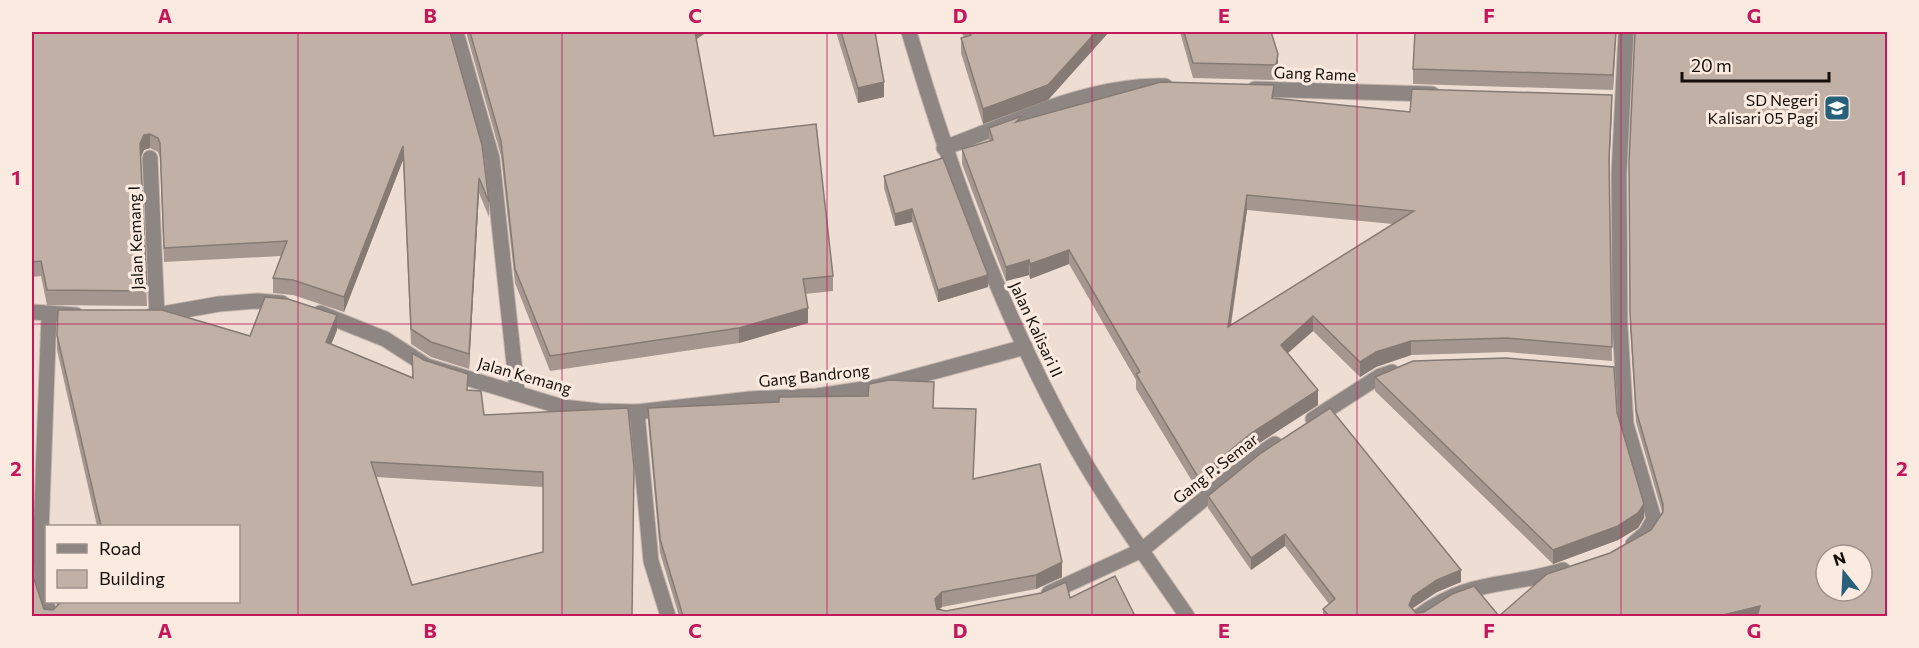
<svg xmlns="http://www.w3.org/2000/svg" width="1919" height="648" viewBox="0 0 1919 648" font-family="Commissioner,sans-serif">
<rect width="100%" height="100%" fill="#eeddd3"/>
<g fill="none" stroke-linecap="round" stroke-linejoin="round">
<defs>
<g id="minor">
<path d="M456,32l36,126 25,233"/>
<path d="M1626,32l-7,142 1,152 6,98 28,95 -8,14 -13,11"/>
<path d="M1255,89l177,5"/>
<path d="M944,148c71,-26 145,-64 221,-62"/>
<path d="M150,158l7,158"/>
<path d="M32,312l44,3"/>
<path d="M320,313l65,26 42,27 135,41 37,4 38,1 113,-13 67,-3 60,-9 148,-40"/>
<path d="M49,315l-8,218 1,55 8,28"/>
<path d="M151,316l68,-12 38,-3 25,2"/>
<path d="M637,412l14,149 17,55"/>
<path d="M1313,419l67,-43 12,-4"/>
<path d="M1049,593l93,-43 113,-93 20,-13"/>
<path d="M1419,616c51,-38 88,-28 144,-46"/>
</g>
<path id="tertiary" d="M909,32c43,144 93,285 168,417 33,58 72,112 110,167"/>
</defs>
<!-- minor casing -->
<use href="#minor" stroke="#c7b8af" stroke-width="17"/>
<!-- tertiary casing -->
<use href="#tertiary" stroke="#c7b8af" stroke-width="17"/>
<!-- minor -->
<use href="#minor" stroke="#8d8682" stroke-width="15"/>
<!-- tertiary -->
<use href="#tertiary" stroke="#8d8682" stroke-width="15"/>
</g>
<!-- wall -->
<g fill="#a5978f" fill-rule="evenodd">
<path d="M32,32h418l39,170v15l-10,-24 -10,176 -38,-12 -20,-13 -8,-184 -59,152 -51,-17 -20,-2v-15l8,-22 -117,6 -4,-104 -2,-6 -8,-4 -6,2 -3,7 6,149 -100,-1 -6,-29 -9,1z"/>
<path d="M466,32h241l-11,7 18,97 119,140v15l-28,3 3,29 -69,20 -189,28 -35,-88 -14,-127z"/>
<path d="M836,32h39l9,65 -26,6z"/>
<path d="M961,32h148l-61,68 -65,24 -22,-71v-15l3,-1z"/>
<path d="M1180,32h91l7,37 -2,11 -83,-2z"/>
<path d="M1616,32l-3,58 -200,-6v-15z"/>
<path d="M1274,98l136,14 202,-3 -3,61 3,191 -105,-9 -96,3 -35,12 -16,10 -47,-46 -25,22 30,52 -68,44 -52,42 -62,-102v-9l-67,-116 -39,15 -1,-4 -23,6 -44,-117v-15l27,-8v-13l33,-7zM1247,210l146,14 -162,102z"/>
<path d="M1629,162l258,454h-564v-7l6,-5 -44,-58 -34,24 -43,-62v-12l253,86 -24,10 -24,16 3,5 83,3 152,-86 11,-18 -26,-90 -6,-96z"/>
<path d="M884,176l104,111 -50,15 -26,-80 -17,4 -11,-38z"/>
<path d="M337,330l-6,15 81,33v-25l56,37 16,25 144,-7 4,208h-600l1,-40 11,33 9,1 4,-4 -1,-4h182v-76h-141l-40,-176v-15l193,1zM376,477l167,10v65l-131,33z"/>
<path d="M1375,377l242,35 27,106 -6,10 -20,12 -65,24 -178,-173z"/>
<path d="M648,408h286l42,15 -3,56 89,98 -26,12 -94,18 -3,2 7,2 124,-13 65,18h-456l-19,-63 -12,-131z"/>
</g>
<!-- shaded-wall -->
<g fill="#867b74">
<path d="M694,32h13l-13,9z"/>
<path d="M1096,32h13l-61,68 -65,24v-15z"/>
<path d="M1616,32l-3,58v-15z"/>
<path d="M1278,54v15l-2,11v-15z"/>
<path d="M884,82v15l-26,6v-15z"/>
<path d="M1612,95v14l-3,65v-15z"/>
<path d="M150,134v14l-6,2 -4,8v-14l4,-9z"/>
<path d="M403,146v14l-59,152v-15z"/>
<path d="M479,178v15l-10,176v-15z"/>
<path d="M1247,195v15l-19,132v-15z"/>
<path d="M912,209v13l-17,4v-12z"/>
<path d="M1069,250v14l-39,15v-15z"/>
<path d="M1029,260v15l-23,6v-14z"/>
<path d="M988,275v12l-50,15v-12z"/>
<path d="M808,308v15l-69,20v-15z"/>
<path d="M337,315v15l-11,27v-15z"/>
<path d="M1313,316v15l-32,28v-14z"/>
<path d="M1411,341v14l-35,12 -16,10v-15l16,-10z"/>
<path d="M1318,390v15l-68,44 -52,42v-14l52,-43z"/>
<path d="M1644,504v14l-6,10 -20,12 -65,24v-14z"/>
<path d="M1285,534v12l-34,24v-12z"/>
<path d="M1062,562v15l-26,12v-14z"/>
<path d="M1461,570v12l-24,10 -24,16 -3,8 -1,-11 4,-9 24,-16z"/>
<path d="M942,592v15l-7,6v-14z"/>
<path d="M1760,606v10h-41z"/>
</g>
<!-- building -->
<g fill="#c0b0a6" stroke="#867b74" stroke-width="1.5" fill-rule="evenodd">
<path d="M32,32h418l32,113 7,57 -10,-24 -10,176 -38,-12 -20,-13 -8,-183 -59,151 -51,-17 -20,-2 14,-37 -123,7 -4,-105 -2,-5 -8,-4 -6,1 -4,9 7,147 -100,-1 -6,-29 -9,1z"/>
<path d="M470,32h225l19,104 102,-12 17,152 -30,3 5,29 -69,20 -189,28 -35,-87 -14,-128z"/>
<path d="M841,32h34l9,50 -26,6z"/>
<path d="M969,32h127l-48,53 -65,24 -22,-71 10,-3z"/>
<path d="M1184,32h87l7,22 -2,11 -83,-2z"/>
<path d="M1415,32h201l-3,43 -200,-6z"/>
<path d="M1635,32h252v584h-130l3,-10 -41,10h-390l-6,-7 12,-10 -50,-65 -34,24 -43,-62 53,-43 69,-45 131,162 -24,10 -24,16 -4,9 7,8 8,-1 28,-18 22,-8 25,30 48,-42 63,-21 41,-23 12,-18v-8l-27,-94 -6,-97 -1,-151zM1826,555h36v36h-36z"/>
<path d="M1161,82l113,3 -2,13 138,14 2,-23 200,6 -3,64 3,188 -105,-9 -96,3 -35,11 -16,10 -47,-46 -32,29 37,45 -68,44 -52,43 -62,-103 4,-2 -71,-122 -39,14 -1,-4 -23,7 -44,-118 31,-9 -4,-12 33,-12 -6,6zM1247,195l167,16 -186,116z"/>
<path d="M943,158l45,117 -50,15 -26,-81 -17,5 -11,-38z"/>
<path d="M265,297l23,2 49,16 -11,27 87,36 -1,-25 12,7 44,14 -1,16 14,1 3,24 144,-7 6,59 -2,149h-600v-51l1,11 11,33 9,1 7,-7 -1,-1h179v-76h-137l-44,-191 1,-25h104l88,26zM371,462l172,10v80l-131,33z"/>
<path d="M1506,358l108,9 3,45 27,92 -6,9 -20,13 -65,24 -178,-173 38,-16z"/>
<path d="M889,380l45,2 -1,26 43,1 -3,70 67,-15 22,98 -26,13 -94,17 -7,7 2,10 9,2 95,-18 25,-11 4,16 45,-22 20,40h-452l-23,-77 -12,-131 131,-6v-5l89,-1 1,-12z"/>
</g>
<!-- grid -->
<path fill="none" stroke="#c2185b" stroke-width="1.5" stroke-opacity="0.55" d="M298,32v584M562,32v584M827,32v584M1092,32v584M1357,32v584M1621,32v584M32,324h1856"/>
<!-- icons -->
<defs>
<symbol id="school-square" viewBox="-11 -11 22 22"><rect x="-9" y="-9" width="18" height="18" rx="4" fill="#285f79" stroke="#fbeae0"/><path d="M0-5L7-2L0 1L-7-2ZM-4 1L0 2.5L4 1V4Q0 6-4 4Z" fill="#fff"/></symbol>
</defs>
<g fill-rule="evenodd">
<use href="#school-square" x="1822" y="93" width="30" height="30"/>
</g>
<g text-anchor="middle" dominant-baseline="central" stroke-width="6" stroke-linejoin="round" paint-order="stroke">
<!-- street labels -->
<g font-size="16" fill="#140f0b" stroke="#fbeae0">
<text transform="translate(1315 73) rotate(2)">Gang Rame</text>
<text transform="translate(135 238) rotate(-92)">Jalan Kemang I</text>
<text transform="translate(1037 329) rotate(65)">Jalan Kalisari II</text>
<text transform="translate(525 375) rotate(16)">Jalan Kemang</text>
<text transform="translate(814 375) rotate(-6)">Gang Bandrong</text>
<text transform="translate(1215 468) rotate(-38)">Gang P. Semar</text>
</g>
<!-- poi labels -->
<g font-size="16" fill="#140f0b" stroke="#fbeae0" text-anchor="end">
<text x="1818" y="99">SD Negeri<tspan x="1818" dy="18">Kalisari 05 Pagi</tspan></text>
</g>
</g>
<!-- border -->
<rect width="1919" height="648" fill="none" stroke="#fbeae0" stroke-width="66"/>
<!-- legend -->
<rect x="45" y="525" width="195" height="78" fill="#fbeae0" stroke="#9f928b" stroke-width="1.5"/>
<rect x="57" y="544" width="30" height="9" fill="#8d8682" stroke="#9f928b" stroke-width="1.5"/>
<text x="99" y="555" font-size="18" fill="#140f0b">Road</text>
<rect x="57" y="570" width="30" height="18" fill="#c0b0a6" stroke="#9f928b" stroke-width="1.5"/>
<text x="99" y="585" font-size="18" fill="#140f0b">Building</text>
<!-- north arrow -->
<g transform="translate(1844 573) rotate(342)"><circle r="28" fill="#fbeae0" stroke="#9f928b" stroke-width="1.5"/>
<path d="M0-4.5L10 22L0 15L-10 22Z" fill="#285f79"/>
<text y="-9" font-size="16" font-weight="bold" text-anchor="middle" fill="#140f0b">N</text>
</g>
<!-- scale -->
<path d="M1682 72v9h147v-9" fill="none" stroke="#140f0b" stroke-width="3"/>
<text x="1691" y="72" font-size="18" fill="#140f0b" stroke="#fbeae0" stroke-width="4.5" paint-order="stroke">20 m</text>
<rect x="33" y="33" width="1853" height="582" fill="none" stroke="#c2185b" stroke-width="2"/>
<g font-size="20" text-anchor="middle" font-weight="bold" fill="#c2185b">
<text x="165" y="23">A</text>
<text x="430" y="23">B</text>
<text x="695" y="23">C</text>
<text x="960" y="23">D</text>
<text x="1224" y="23">E</text>
<text x="1489" y="23">F</text>
<text x="1754" y="23">G</text>
<text x="16" y="185">1</text>
<text x="1902" y="185">1</text>
<text x="16" y="476">2</text>
<text x="1902" y="476">2</text>
<text x="165" y="638">A</text>
<text x="430" y="638">B</text>
<text x="695" y="638">C</text>
<text x="960" y="638">D</text>
<text x="1224" y="638">E</text>
<text x="1489" y="638">F</text>
<text x="1754" y="638">G</text>
</g>
</svg>
